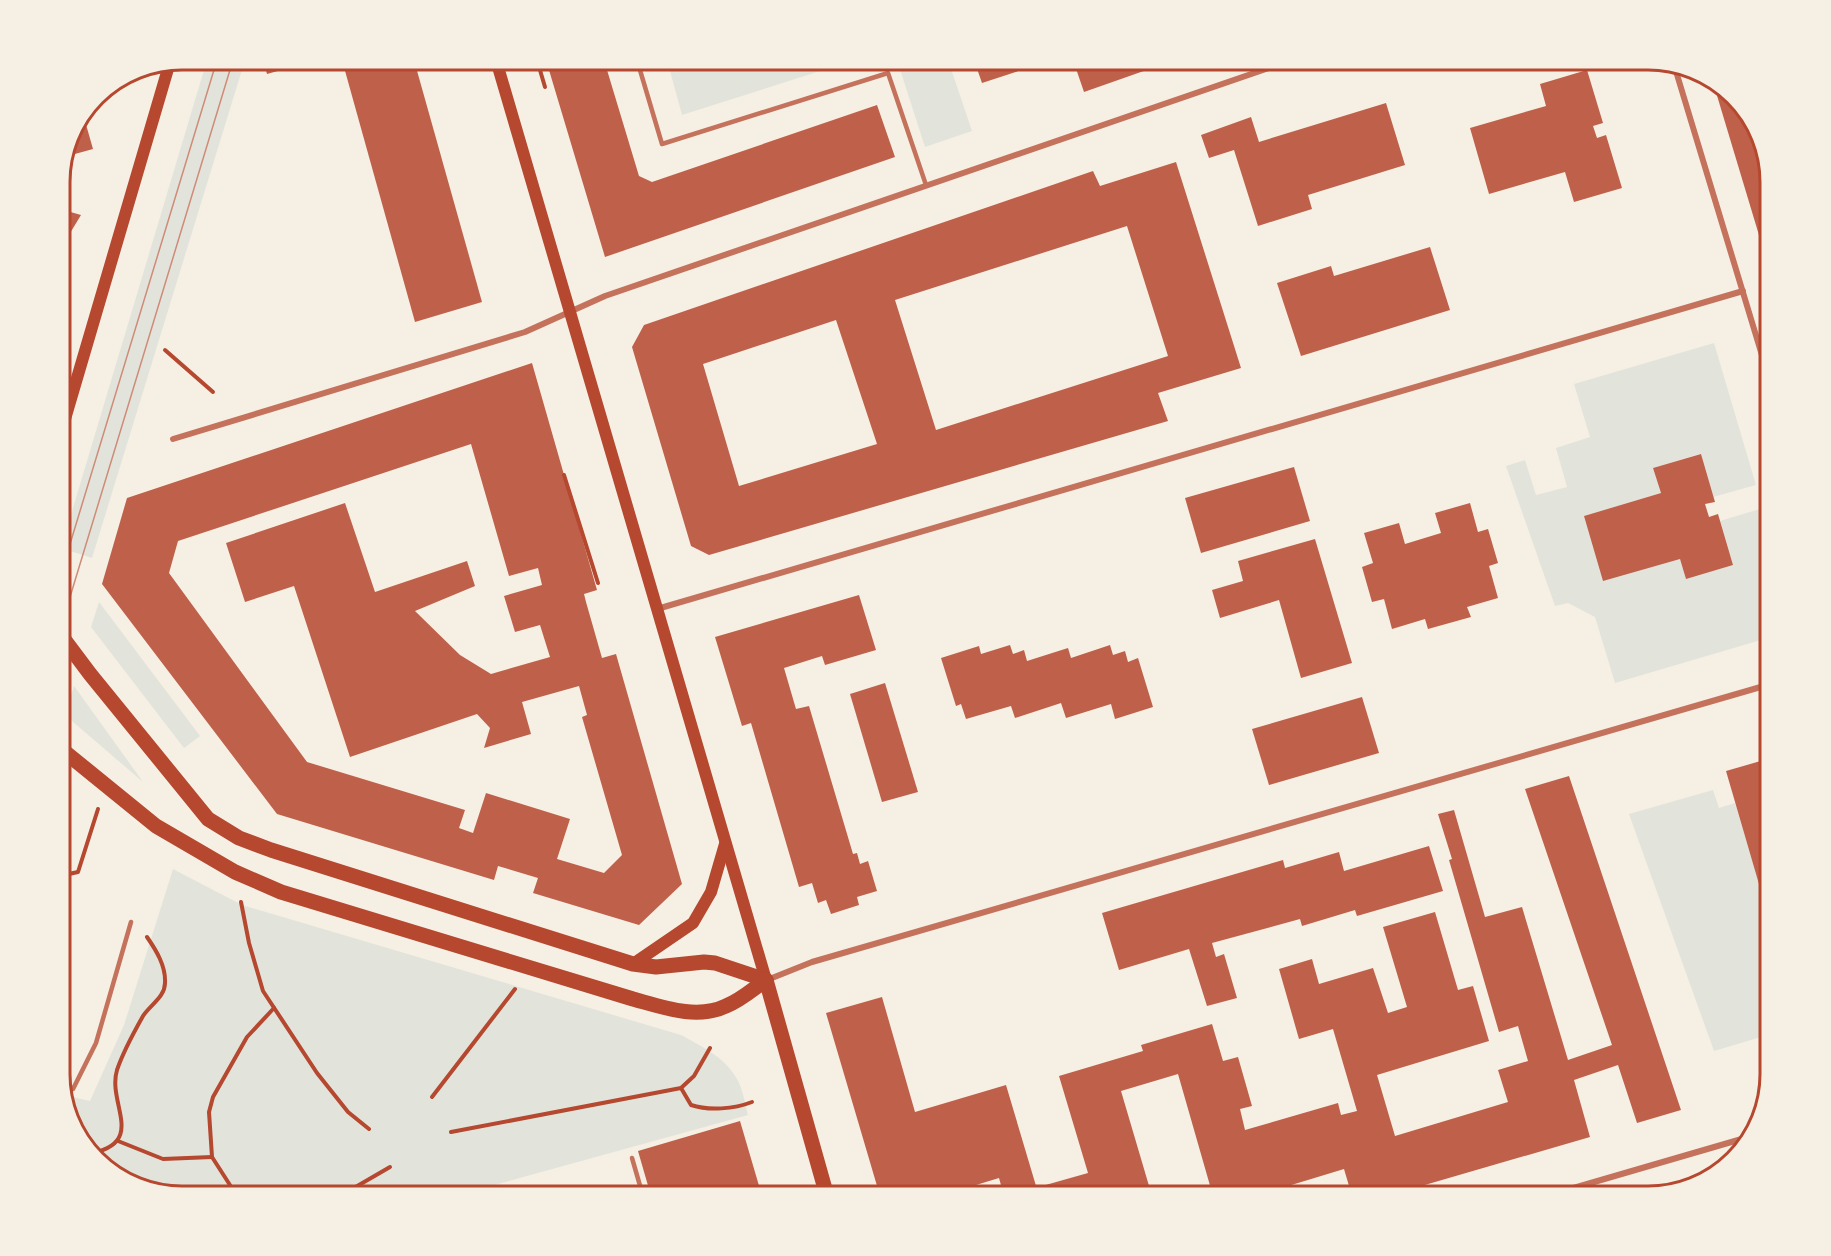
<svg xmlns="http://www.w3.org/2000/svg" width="1831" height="1256" viewBox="0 0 1831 1256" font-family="'Titillium Web',sans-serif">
<rect width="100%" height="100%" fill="#f6efe4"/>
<!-- green -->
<g fill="#e2e4dc">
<path d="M207,60h38l-153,498 -31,-10z"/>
<path d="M667,60h188l-173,55z"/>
<path d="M897,60h51l24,71 -47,16z"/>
<path d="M1714,343l42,142 -43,12 -13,-43 -47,14 8,25 -77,23 96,43 6,19 47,-13 -13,-44 43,-13 8,27v102l-156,46 -20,-66 -27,-14 -13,3 -49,-140 19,-6 11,35 31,-8 -11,-39 34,-11 -16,-53z"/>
<path d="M99,602l101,134 -16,12 -93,-121z"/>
<path d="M74,686l69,96 -78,-67z"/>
<path d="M1713,790l6,18 16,-5 36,121v110l-57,17 -85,-237z"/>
<path d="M173,869l69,36 439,130c20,11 44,22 56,44 6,10 8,25 11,36l-293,81h-273l-68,-21 -38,-40 -12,-40 26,6 34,-76z"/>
</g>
<!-- building -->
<g fill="#bf614a" fill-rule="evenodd">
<path d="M263,60h51v1l-47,13z"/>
<path d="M342,60h72l68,242 -67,20z"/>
<path d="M546,60h58l35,116 13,6 225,-77 18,52 -290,100z"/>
<path d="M974,60h78l-70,23z"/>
<path d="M1073,60h102l-91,32z"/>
<path d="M1587,70l16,53 -10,3 4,12 9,-3 16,53 -48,14 -9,-30 -76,22 -19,-66 76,-22 -6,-22z"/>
<path d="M1712,79l5,2 41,47 13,54v93z"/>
<path d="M1386,103l19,62 -97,30 4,14 -54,17 -24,-76 -25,8 -8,-23 50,-18 8,25z"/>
<path d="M83,114l10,35 -29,8 5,-22z"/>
<path d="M1176,162l65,206 -83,25 10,28 -459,134 -18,-9 -59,-199 12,-22 449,-154 7,15zM1127,226l41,130 -232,74 -41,-130zM836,320l41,124 -138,42 -36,-122z"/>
<path d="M60,209l21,6 -20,33 6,12 -1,7 -6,11z"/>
<path d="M1430,247l20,63 -149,46 -24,-73 54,-17 3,10z"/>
<path d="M532,363l65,227 -13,4 2,8 16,56 14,-4 66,230 -43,41 -106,-32 5,-15 -40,-12 -4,14 -217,-66 -175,-230 25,-86zM471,444l38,132 29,-8 4,17 -38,11 11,36 25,-7 10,32 -59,17 -31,-19 -45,-44 60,-25 -8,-25 -92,31 -30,-89 -119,40 19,59 49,-16 56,171 127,-43 13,14 -6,20 47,-14 -9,-32 57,-16 8,29 -5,2 40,138 -18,18 -47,-14 13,-40 -84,-26 -13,40 -14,-5 6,-18 -158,-48 -138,-189 9,-32z"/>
<path d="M1701,454l14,48 -10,2 4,13 9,-3 15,51 -47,14 -6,-20 -77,22 -19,-65 77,-23 -8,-25z"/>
<path d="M1294,467l16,54 -109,32 -16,-55z"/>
<path d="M1470,503l8,29 10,-3 10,34 -9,3 9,32 -31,9 4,10 -43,12 -3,-10 -33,10 -8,-30 -12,3 -10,-35 11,-4 -9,-30 35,-10 6,21 36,-11 -6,-20z"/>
<path d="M1315,539l37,124 -51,15 -22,-78 -59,18 -8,-28 31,-9 -5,-20z"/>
<path d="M859,595l17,55 -51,15 -3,-9 -38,12 12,41 13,-3 44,148 4,-1 3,11 8,-3 9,30 -20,6 2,8 -28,9 -5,-14 -8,3 -6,-20 -13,4 -48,-164 -9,3 -27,-89z"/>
<path d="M1010,645l3,9 11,-4 3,11 41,-13 3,10 39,-13 3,10 12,-4 3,11 10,-4 15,49 -38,12 -4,-15 -45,14 -5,-15 -46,15 -4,-12 -45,13 -5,-15 -5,2 -15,-48 38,-12 2,8z"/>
<path d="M885,683l33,109 -36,10 -32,-108z"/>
<path d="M1362,697l17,56 -110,32 -17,-56z"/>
<path d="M1771,758v164h-1l-44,-151z"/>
<path d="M1569,776l112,334 -44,13 -19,-58 -44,15 16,57 -203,59h-35l-8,-27 -89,27h-42l-35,-122 -57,17 31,105h-107l-3,-10 46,-13 -29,-97 84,-25 -2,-6 71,-21 11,37 15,-4 14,49 -12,3 5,21 93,-27 3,12 16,-4 -24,-82 -34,10 -20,-70 33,-10 7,25 54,-16 15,45 19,-6 -24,-80 52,-15 23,78 15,-4 16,55 -112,34 18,61 113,-34 -10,-32 30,-9 -10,-35 -19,6 -50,-172 3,-1 -14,-45 16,-4 31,107 37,-10 46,153 44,-15 -87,-256z"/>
<path d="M1429,846l14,45 -86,25 -2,-6 -53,16 -2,-7 -88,24 4,14 8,-3 13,44 -30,8 -18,-57 -70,21 -17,-57 181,-53 2,8 54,-16 5,19z"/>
<path d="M882,997l33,115 91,-27 33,111h-35l-5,-18 -59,18h-60l-54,-183z"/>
<path d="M740,1121l22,75h-111l-13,-45z"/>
</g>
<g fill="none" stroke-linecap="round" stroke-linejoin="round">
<!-- path -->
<g stroke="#b5482f" stroke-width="4">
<path d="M537,60l8,27"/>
<path d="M165,350l48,42"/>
<path d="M564,475l34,108"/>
<path d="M60,708l7,-22"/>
<path d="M64,875l14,-3 20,-63"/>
<path d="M241,902l8,41 14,48 54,82 31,39 21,17"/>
<path d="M681,1088l10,17c18,6 43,4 61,-3"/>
<path d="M432,1097l83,-108"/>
<path d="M451,1132l230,-44 13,-12 16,-28"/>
<path d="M118,1141l45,18 49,-2"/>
<path d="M93,1153c53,-12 14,-50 24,-83 6,-18 17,-38 26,-54 7,-11 22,-19 22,-33 1,-17 -9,-33 -18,-46"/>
<path d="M237,1196l-25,-39 -3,-45 4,-15 34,-60 27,-29"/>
<path d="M340,1196l50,-29"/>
</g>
<!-- service -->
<g stroke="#c5725c" stroke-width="4.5">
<path d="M637,60l25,84 226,-71 38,112"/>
<path d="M73,1089l23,-46 35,-121"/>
<path d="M632,1158l11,38"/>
</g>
<!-- minor -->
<g stroke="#c5725c" stroke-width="6">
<path d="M1675,68l96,317"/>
<path d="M173,439l352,-107 80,-36 687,-236"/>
<path d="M657,609l1086,-318"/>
<path d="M767,980l45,-18 959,-278"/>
<path d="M1546,1196l206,-60"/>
</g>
<!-- secondary -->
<g stroke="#b5482f" stroke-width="12">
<path d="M496,60l270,920"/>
<path d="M60,436l110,-374"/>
<path d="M633,964l60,-41 18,-31 14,-48"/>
</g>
<!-- primary -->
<g stroke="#b5482f" stroke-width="15">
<path d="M60,634l30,40 118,145 31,19 32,12 362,114 23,3 48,-5 11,1 51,17"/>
<path d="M60,748l96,78 79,46 46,20 352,107c29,8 64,21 93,7 15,-6 27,-17 40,-26"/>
<path d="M766,980l61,216"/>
</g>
<!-- tram -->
<g stroke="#cf8b77" stroke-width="1.5">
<path d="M60,577l157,-517"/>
<path d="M60,630l173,-570"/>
</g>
</g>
<!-- crop -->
<path d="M0 0H1831V1256H0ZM182 70H1648A112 112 0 0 1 1760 182V1074A112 112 0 0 1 1648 1186H182A112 112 0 0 1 70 1074V182A112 112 0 0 1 182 70Z" fill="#f6efe4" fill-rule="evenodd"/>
<path fill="none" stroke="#b5482f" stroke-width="3" d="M182 70H1648A112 112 0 0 1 1760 182V1074A112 112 0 0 1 1648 1186H182A112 112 0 0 1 70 1074V182A112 112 0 0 1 182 70Z"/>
</svg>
